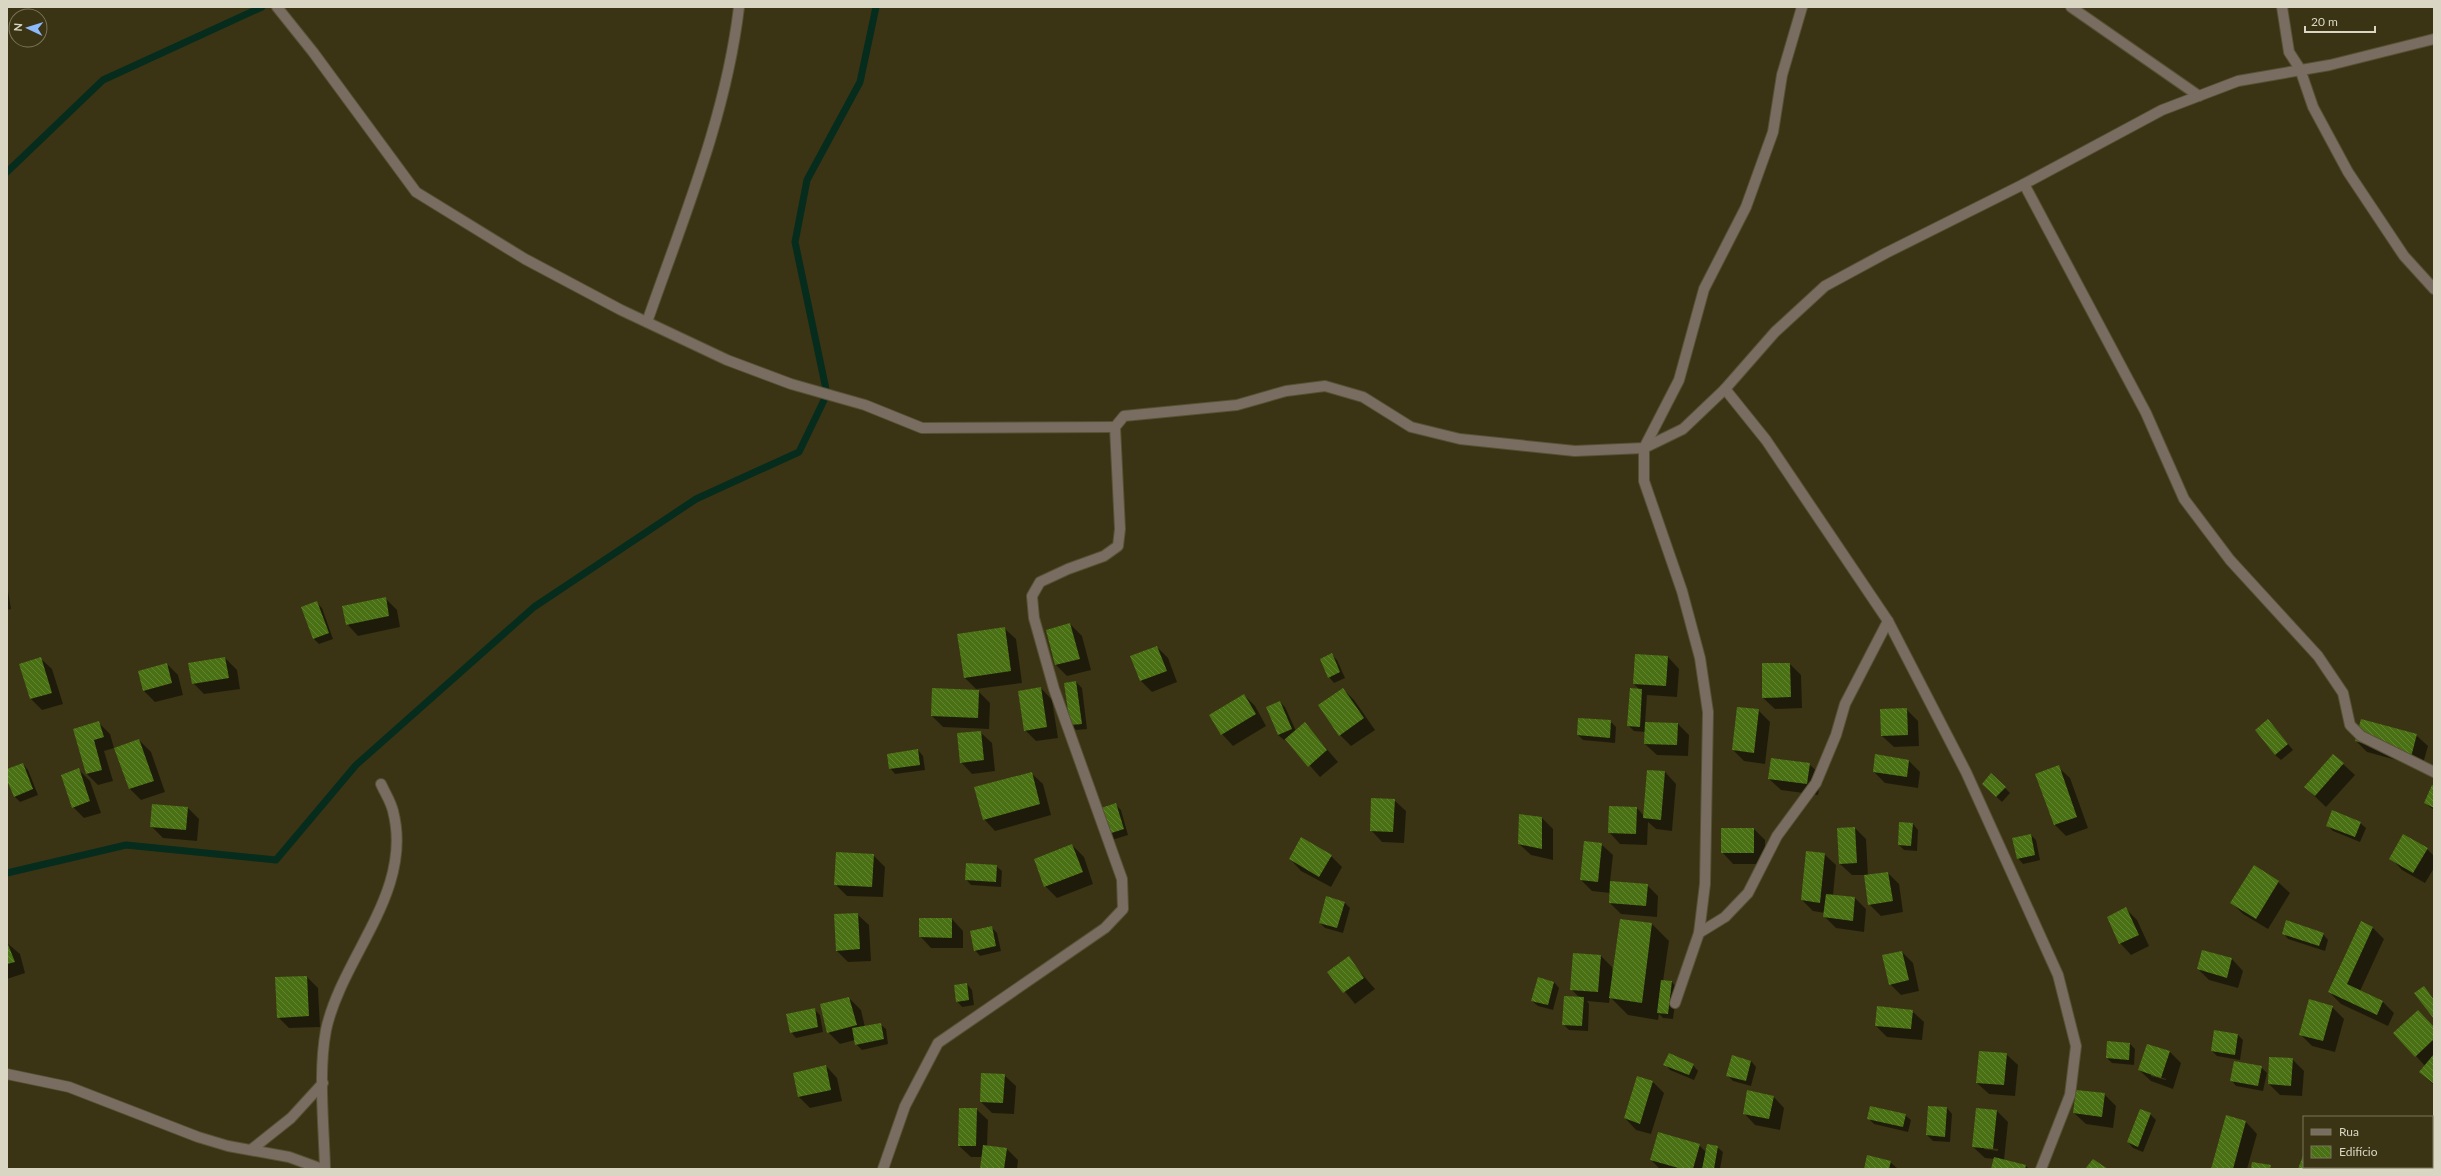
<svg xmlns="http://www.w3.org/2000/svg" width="2441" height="1176" viewBox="0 0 2441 1176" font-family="Lato,sans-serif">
<defs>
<pattern id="building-back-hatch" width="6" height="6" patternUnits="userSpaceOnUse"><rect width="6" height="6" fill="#497013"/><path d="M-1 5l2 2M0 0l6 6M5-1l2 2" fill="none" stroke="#638434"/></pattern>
</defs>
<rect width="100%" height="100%" fill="#3a3414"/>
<!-- shadow -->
<g fill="#0007" fill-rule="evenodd">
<path d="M7,585l4,24 -4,1z"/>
<path d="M385,598l12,12 3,17 -42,9 -11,-12z"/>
<path d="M316,602l6,6 11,31 -14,5 -5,-5z"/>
<path d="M1070,624l12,12 9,34 -24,6 -11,-11z"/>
<path d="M1004,628l12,11 6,44 -46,6 -11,-11z"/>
<path d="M1157,647l11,11 9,24 -25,10 -11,-11z"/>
<path d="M1332,655l5,5 8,18 -11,5 -5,-6z"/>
<path d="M1668,657l11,12 -2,28 -30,-2 -2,28 33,1 11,11 -1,21 -31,-1 -12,-11v-12l-11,-1 -6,-6 12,-35 -6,-6z"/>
<path d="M40,658l12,11 11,35 -21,6 -11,-11z"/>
<path d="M225,658l12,12 3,19 -36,5 -11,-11z"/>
<path d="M167,664l11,11 5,20 -28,7 -11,-11 -5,-19z"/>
<path d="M1790,664l11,11 1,33 -27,1 -12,-11z"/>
<path d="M1076,682l6,6 5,41 -11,1 -6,-5z"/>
<path d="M1041,688l11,12 6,38 -22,3 -11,-11z"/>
<path d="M1343,689l11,11 21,30 -24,16 -11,-11z"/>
<path d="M978,691l12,12 -1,26 -46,-2 -11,-11z"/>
<path d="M1244,695l11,11 11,20 -33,20 -11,-12z"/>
<path d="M1280,702l5,5 11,24 9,-7 33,38 -18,15 -34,-38 -2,1 -6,-5z"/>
<path d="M1906,709l12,12 1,25 -25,1 -12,-11z"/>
<path d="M1758,710l12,12 -5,42 -21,-3 -11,-11z"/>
<path d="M1610,721l6,6 -1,16 -32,-3 -5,-5z"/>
<path d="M99,723l11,11 4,14 -10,3 9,30 -15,4 -11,-11 -13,-44z"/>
<path d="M2273,726l20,24 -12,10 -6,-5z"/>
<path d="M980,732l12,11 3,28 -23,3 -11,-12z"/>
<path d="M2416,735l12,11 -6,21 -55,-15 -11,-11z"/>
<path d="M139,740l12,12 14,40 -24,8 -11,-11 -15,-40z"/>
<path d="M918,750l5,6 2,14 -30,4 -5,-6z"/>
<path d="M2333,755l22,20 -29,32 -21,-20z"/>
<path d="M1909,761l11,11 -2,16 -33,-5 -11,-11z"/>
<path d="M23,764l5,6 10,25 -18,7 -6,-6 -7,-19v-7z"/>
<path d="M1809,764l12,11 -3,20 -37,-5 -12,-11z"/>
<path d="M2058,767l12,11 18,50 -22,8 -11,-11 -18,-51z"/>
<path d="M79,770l11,11 11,32 -17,5 -11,-11z"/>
<path d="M1665,772l11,12 -4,47 -16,-2 -8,-7 -1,23 -27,-1 -11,-12 28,-24 7,8z"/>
<path d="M1031,773l12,11 8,31 -56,16 -11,-12z"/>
<path d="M1991,774l19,19 -8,9 -14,-13z"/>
<path d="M2434,787v23l-9,-7z"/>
<path d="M1394,800l12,11 -2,32 -22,-1 -11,-12z"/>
<path d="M1115,804l6,6 7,25 -16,5 -6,-6z"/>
<path d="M188,808l11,11 -2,22 -34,-3 -12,-12z"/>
<path d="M1542,818l11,11v31l-22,-5 -12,-11z"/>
<path d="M2360,823l6,5 -6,14 -27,-11 -6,-6z"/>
<path d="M1913,824l5,6 -1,21 -13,-1 -5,-5z"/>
<path d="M1838,828h17l11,11 2,37 20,-3 11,11 4,28 -22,4 -12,-12 -4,-29h-13l-12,-11z"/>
<path d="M1754,829l11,11v24h-32l-11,-12z"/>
<path d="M2031,835l5,5 4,20 -17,4 -5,-6z"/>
<path d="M1601,844l12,11 -3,27 37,3 11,11 -1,21 -36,-3 -11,-11v-10l-18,-2 -11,-11z"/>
<path d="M1072,845l12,12 9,27 -36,14 -12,-12z"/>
<path d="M2427,849l7,7v12l-9,15 -23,-13 -11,-12z"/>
<path d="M1824,854l12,11 -3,30 22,3 11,11 -2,23 -28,-4 -11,-11v-4l-12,-2 -11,-11z"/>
<path d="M873,855l12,12 -2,30 -36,-1 -12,-12z"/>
<path d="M1331,856l11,11 -11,20 -30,-16 -11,-12z"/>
<path d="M996,866l6,5 -1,16 -30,-2 -5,-6z"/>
<path d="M2254,867l24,15 12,11 -22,36 -25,-15 -11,-11z"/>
<path d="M1344,902l6,6 -7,25 -18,-5 -5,-5z"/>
<path d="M2126,909l11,11 12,26 -18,9 -11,-12z"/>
<path d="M857,914l12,11 2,36 -23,1 -11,-11z"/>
<path d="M952,919l11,12v17h-32l-11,-12z"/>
<path d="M1652,924l17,17 -6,40 9,1 5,6 -4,31 -10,-1 -4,-4 -1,6 -30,-5 -18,-18 -1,6 -22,-2 2,3 -1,27 -19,-1 -6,-6 17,-26 -9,-9 30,-33 11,11 1,15z"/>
<path d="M991,927l6,6 4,18 -21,5 -5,-6z"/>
<path d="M2372,927l12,12 -24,52 23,11 11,11 -6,13 -47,-22 -12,-12z"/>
<path d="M2283,933l40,1 5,6 -3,11 -37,-12z"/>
<path d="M7,943l13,11 5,19 -18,6z"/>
<path d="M2203,951l29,8 11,12 -5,17 -29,-8 -11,-11z"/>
<path d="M1902,952l11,11 6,28 -18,4 -11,-11z"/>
<path d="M1348,958l27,31 -20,15 -26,-32z"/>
<path d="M307,977l11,11 2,39 -31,1 -11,-11z"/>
<path d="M1554,982l5,6 -6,22 -15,-4 -6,-5z"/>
<path d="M967,984l5,6 2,15 -12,2 -5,-6z"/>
<path d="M849,998l12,12 4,17 15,-3 6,5 2,15 -26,6 -6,-6 -1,-4 -15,4 -12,-12z"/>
<path d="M2332,1007l12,12 -9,33 -23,-6 -12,-12z"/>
<path d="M814,1009l6,6 3,17 -27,6 -5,-6z"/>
<path d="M1912,1011l12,11 -2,18 -35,-3 -11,-11z"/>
<path d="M2434,1027v58l-14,-13 5,-6 -9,-10z"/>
<path d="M2238,1035l5,5 -3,20 -23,-4 -5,-5z"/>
<path d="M2130,1044l5,5 -1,16 -22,-2 -5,-5z"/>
<path d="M2148,1045l22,7 11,11 -8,26 -22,-8 -12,-11zM2151,1074l15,5v1l-15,-4z"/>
<path d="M2006,1054l12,11 -3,31 -26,-2 -12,-11z"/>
<path d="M2292,1059l12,12 -2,25 -22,-1 -11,-11z"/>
<path d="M1751,1061l5,6 -5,19 -18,-5 -6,-6z"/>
<path d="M1665,1064l28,1 5,6 -4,9 -24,-10z"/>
<path d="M826,1066l11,12 5,23 -32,7 -11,-11z"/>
<path d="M2261,1067l6,6 -4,18 -27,-5 -5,-6z"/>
<path d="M1004,1075l12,11 -2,28 -22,-1 -11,-11z"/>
<path d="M1638,1077l15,5 11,11 -13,41 -15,-4 -11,-12z"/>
<path d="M2104,1094l12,12 -3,22 -27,-4 -12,-11z"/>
<path d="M1773,1096l11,12 -4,22 -25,-5 -11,-12z"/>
<path d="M1947,1108l5,6 -2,28 -17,-1 -6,-6z"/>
<path d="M976,1109l12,11 -1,26 20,3 11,11 -1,9h-36l1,-12h-11l-12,-11z"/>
<path d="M1997,1111l11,11 -4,38 22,6 3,3h-37l3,-10 -10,-1 -12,-11zM1984,1147l14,2v2l-14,-2z"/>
<path d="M2150,1114l6,6 -13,32 -10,-4 -5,-6z"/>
<path d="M1905,1115l6,5 -3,12 -34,-8 -6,-6z"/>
<path d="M2226,1117l20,5 11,12 -10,35h-35z"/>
<path d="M1699,1145l7,7 11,-5 6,5 -3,17h-60l-9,-9z"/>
<path d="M2304,1155v12h34v2h-39z"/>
<path d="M1890,1162l8,7h-33z"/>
</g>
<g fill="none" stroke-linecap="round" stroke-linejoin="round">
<!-- stream -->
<g stroke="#062c1d" stroke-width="7">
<path d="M7,172l96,-92 159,-73"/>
<path d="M7,873l119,-28 150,15 80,-95 178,-158 162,-108 103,-47 28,-58 -32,-152 12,-62 53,-98 16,-75"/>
</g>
</g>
<!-- building -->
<g fill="url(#building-back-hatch)">
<path d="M386,597l3,19 -43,9 -4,-19z"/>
<path d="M317,601l12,32 -16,6 -12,-32z"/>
<path d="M1070,623l10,36 -25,6 -9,-35z"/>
<path d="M1005,627l6,44 -47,7 -7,-44z"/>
<path d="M1157,646l10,25 -27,10 -10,-25z"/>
<path d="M1332,653l8,19 -12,6 -8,-19z"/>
<path d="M1635,654l33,2 -2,30 -33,-2z"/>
<path d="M41,657l11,36 -22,6 -11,-35z"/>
<path d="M225,657l4,21 -37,6 -4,-21z"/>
<path d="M167,663l5,20 -29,8 -5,-20z"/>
<path d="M1762,663h28l1,34 -29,1z"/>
<path d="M1076,681l6,43 -12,1 -6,-42z"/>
<path d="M1041,687l6,40 -23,4 -6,-40z"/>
<path d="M932,688l47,2 -1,28 -47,-2z"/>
<path d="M1343,688l21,30 -25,18 -21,-31z"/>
<path d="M1630,688l12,1 -2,38 -13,-1z"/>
<path d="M1244,694l12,20 -35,21 -12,-20z"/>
<path d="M1280,701l12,28 -14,6 -12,-28z"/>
<path d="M1737,707l22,2 -5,44 -22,-3z"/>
<path d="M1907,708l1,27 -27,1 -1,-27z"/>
<path d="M1578,718l33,2 -1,18 -33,-3z"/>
<path d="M2268,719l20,25 -13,11 -20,-25z"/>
<path d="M2361,719l56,15 -6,23 -56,-16z"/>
<path d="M99,721l5,16 -10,3 8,30 -16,4 -13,-45z"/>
<path d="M1305,722l22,28 -19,17 -23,-28z"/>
<path d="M1645,722l33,1 -1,22 -33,-1z"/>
<path d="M981,731l3,29 -24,3 -3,-30z"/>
<path d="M139,739l15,42 -25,8 -15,-41z"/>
<path d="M918,749l2,16 -31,4 -2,-15z"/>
<path d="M1875,754l34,6 -2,17 -34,-5z"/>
<path d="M2333,754l11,9 -29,33 -11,-9z"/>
<path d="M1771,758l39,5 -3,21 -39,-5z"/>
<path d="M23,763l10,26 -19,8 -7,-17v-11z"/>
<path d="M2059,765l18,52 -23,8 -19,-51z"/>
<path d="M79,768l11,33 -18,7 -11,-33z"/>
<path d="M1647,770l18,1 -4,49 -18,-2z"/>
<path d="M1032,772l8,32 -57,16 -9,-33z"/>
<path d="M1991,773l15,14 -10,10 -14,-13z"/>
<path d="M2432,785l2,1v22l-10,-5z"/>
<path d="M1371,798l24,1 -2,33 -23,-1z"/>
<path d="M1116,803l8,26 -19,6 -7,-26z"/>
<path d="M152,804l36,3 -2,23 -36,-3z"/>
<path d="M1609,806l28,1 -1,27 -28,-1z"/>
<path d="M2332,810l29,12 -6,15 -29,-11z"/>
<path d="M1519,814l23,3v32l-24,-5z"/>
<path d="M1899,822l14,1 -2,23 -13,-1z"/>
<path d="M1855,827l2,36 -18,1 -2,-36z"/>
<rect x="1721" y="828" width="33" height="25"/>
<path d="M2031,834l4,21 -18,4 -5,-21z"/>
<path d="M2403,834l25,14 -15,25 -24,-14z"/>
<path d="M1301,837l31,18 -13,22 -30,-18z"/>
<path d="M1584,841l18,2 -4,39 -18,-2z"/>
<path d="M1072,844l11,28 -39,15 -10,-28z"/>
<path d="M1806,851l19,2 -5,50 -19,-3z"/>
<path d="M836,852l38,2 -2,33 -38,-2z"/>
<path d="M966,863l31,2 -1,17 -31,-2z"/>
<path d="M2254,865l25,16 -23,38 -26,-16z"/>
<path d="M1888,872l5,29 -25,4 -4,-30z"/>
<path d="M1610,881l38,3 -2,22 -37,-3z"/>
<path d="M1826,894l29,3 -2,24 -30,-4z"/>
<path d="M1326,896l19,6 -8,26 -18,-5z"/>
<path d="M2126,907l13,28 -20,9 -12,-27z"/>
<path d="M858,913l2,36 -24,2 -2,-37z"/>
<path d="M919,918h33v20l-33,-1z"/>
<path d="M1620,919l32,4 -10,80 -33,-5z"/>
<path d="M2286,920l38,13 -5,13 -37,-12z"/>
<path d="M2361,921l12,6 -26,57 36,17 -6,14 -49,-23z"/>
<path d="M992,926l4,20 -22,5 -4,-20z"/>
<path d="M7,942l8,20 -8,2z"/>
<path d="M2202,950l30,8 -5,20 -30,-9z"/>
<path d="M1902,951l7,29 -20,5 -7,-30z"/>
<path d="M1573,953l28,2 -3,37 -28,-2z"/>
<path d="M1349,956l15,22 -21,15 -16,-21z"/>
<path d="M307,976l2,40 -32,2 -2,-41z"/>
<path d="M1538,977l16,5 -6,23 -17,-4z"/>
<path d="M1661,980l11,1 -4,33 -11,-1z"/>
<path d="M967,983l2,17 -13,2 -2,-17z"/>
<path d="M2424,986l10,14v19l-20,-26z"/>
<path d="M1564,996l20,1 -2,29 -20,-1z"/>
<path d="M849,997l8,28 -30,8 -7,-29z"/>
<path d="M2309,999l24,7 -10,35 -24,-6z"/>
<path d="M1877,1006l36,4 -2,19 -36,-3z"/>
<path d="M815,1008l3,19 -28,6 -4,-19z"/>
<path d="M2418,1010l16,17v12l-19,18 -22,-24z"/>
<path d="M881,1023l3,16 -29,6 -3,-17z"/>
<path d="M2214,1030l24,4 -3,21 -24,-4z"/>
<path d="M2107,1041l23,2 -1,17 -23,-2z"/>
<path d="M2147,1044l23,7 -9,27 -23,-8z"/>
<path d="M1979,1051l28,2 -3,32 -28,-2z"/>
<path d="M1669,1053l25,11 -5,11 -26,-10z"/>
<path d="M2434,1054v30l-15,-12z"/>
<path d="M1732,1055l19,6 -5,20 -20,-5z"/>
<path d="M2269,1057l24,1 -2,28 -23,-2z"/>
<path d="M2234,1061l28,5 -4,20 -28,-5z"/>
<path d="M826,1065l5,25 -33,7 -5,-24z"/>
<path d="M981,1073l24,1 -2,29 -23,-1z"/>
<path d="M1637,1076l16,5 -13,43 -16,-6z"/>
<path d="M1747,1090l27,6 -5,23 -26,-5z"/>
<path d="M2076,1090l29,3 -3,24 -29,-4z"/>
<path d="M1870,1106l36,8 -3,13 -36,-8z"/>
<path d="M1928,1106l19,1 -2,30 -19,-2z"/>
<path d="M959,1108h18l-1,38h-18z"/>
<path d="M1976,1108l21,2 -4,39 -21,-2z"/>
<path d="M2140,1109l11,4 -13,34 -11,-5z"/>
<path d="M2226,1115l20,6 -13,48h-22z"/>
<path d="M1658,1132l42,12 -7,25h-11l-32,-9z"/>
<path d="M1707,1144l11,2 -4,23h-12z"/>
<path d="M983,1145l24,3 -3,21h-24z"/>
<path d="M2304,1153v14h19v2h-25z"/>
<path d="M1867,1155l24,6 -2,8h-25z"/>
<path d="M1994,1157l32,8 -1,4h-34z"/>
<path d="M2093,1159l15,10h-23z"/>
<path d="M2252,1162l19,3 -1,4h-19z"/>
<path d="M2340,1167h42v2h-43z"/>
</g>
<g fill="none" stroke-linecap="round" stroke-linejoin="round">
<defs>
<g id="minor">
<path d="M277,7l36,45 103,140 109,67 96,51 106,50 64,24 74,21 57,23 193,-1"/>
<path d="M2071,7l128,89"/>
<path d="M2282,7l7,45 11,17 13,38 35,65 56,84 30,33"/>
<path d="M2024,184l122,229 38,86 46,61 88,96 25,37 7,32 11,11 73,36"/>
<path d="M647,322c36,-103 79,-205 92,-315"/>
<path d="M1725,389l41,51 122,181 78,151 92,203 18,71 -6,49 -29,74"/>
<path d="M1699,933l26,-16 23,-24 29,-57 39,-53 20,-48 9,-31 43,-83"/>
<path d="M1675,1003l24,-70 6,-49 3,-172 -8,-54 -18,-67 -38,-110v-33l35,-68 25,-91 42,-82 27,-75 9,-57 20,-68"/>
<path d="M7,1074l62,13 129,50 30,9 61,11 33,12"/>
<path d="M252,1149l39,-31 32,-35"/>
<path d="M325,1169c-1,-43 -7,-97 1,-139 16,-74 88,-138 67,-219 -2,-9 -8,-18 -12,-27"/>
<path d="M883,1169l22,-63 33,-63 167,-115 18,-19 -1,-30 -68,-190 -20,-71 -2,-22 8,-14 28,-13 36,-13 14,-10 2,-17 -5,-102 9,-11 113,-11 49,-14 39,-5 38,11 48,30 49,12 115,12 69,-3 39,-19 42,-40 50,-57 50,-46 61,-33 138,-69 138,-74 76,-29 92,-16 104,-26"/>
</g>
</defs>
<!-- minor casing -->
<use href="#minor" stroke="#575134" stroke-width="12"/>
<!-- minor -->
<use href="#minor" stroke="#796d62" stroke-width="10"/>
</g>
<!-- border -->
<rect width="2441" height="1176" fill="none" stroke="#d9d6c4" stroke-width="16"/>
<!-- legend -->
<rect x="2303" y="1116" width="130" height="52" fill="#3a3414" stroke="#7a755a"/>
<rect x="2311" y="1129" width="20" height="6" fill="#796d62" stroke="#7a755a"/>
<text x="2339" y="1136" font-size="12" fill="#d9d6c4">Rua</text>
<rect x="2311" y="1146" width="20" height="12" fill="url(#building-back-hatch)" stroke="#7a755a"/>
<text x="2339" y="1156" font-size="12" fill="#d9d6c4">Edifício</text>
<!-- north arrow -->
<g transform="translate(28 28) rotate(274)"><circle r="19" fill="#3a3414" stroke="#7a755a"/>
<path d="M0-3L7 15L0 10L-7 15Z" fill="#8eb9fd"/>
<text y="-6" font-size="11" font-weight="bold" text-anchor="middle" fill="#d9d6c4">N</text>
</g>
<!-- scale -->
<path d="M2305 26v6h70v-6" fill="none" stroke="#d9d6c4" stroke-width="2"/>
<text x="2311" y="26" font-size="12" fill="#d9d6c4" stroke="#3a3414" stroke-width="3" paint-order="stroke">20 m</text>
</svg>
